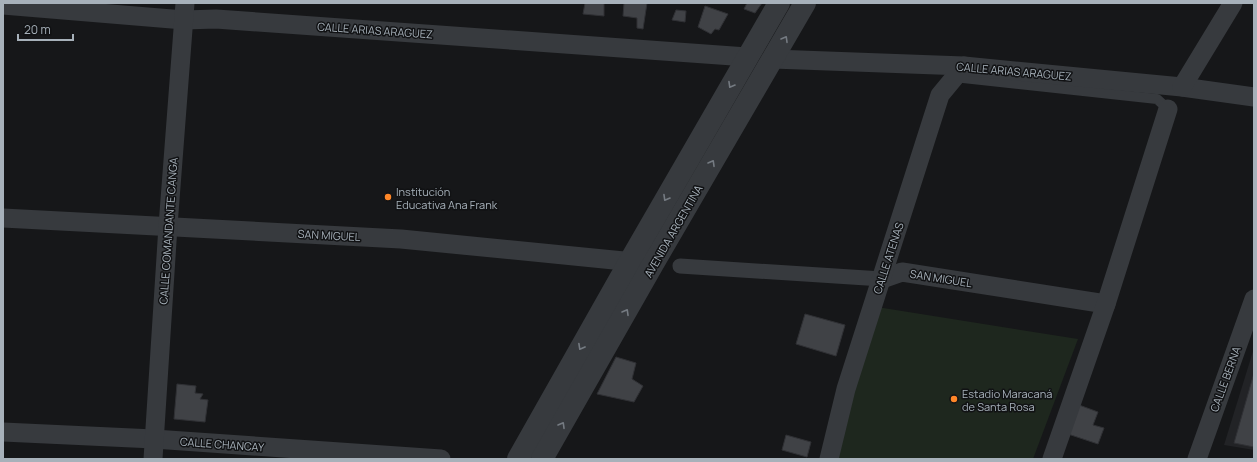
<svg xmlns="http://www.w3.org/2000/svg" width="1257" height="462" viewBox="0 0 1257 462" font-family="Manrope,sans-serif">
<rect width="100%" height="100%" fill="#161719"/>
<!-- built -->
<path fill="#222326" d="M1254,348v102l-30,-5z"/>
<!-- green -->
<path fill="#1e271e" d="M877,307l201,32 -45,120h-197z"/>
<!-- building -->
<g fill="#404246" stroke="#303135">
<path d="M585,3h19v13l-21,-2z"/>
<path d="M624,3h23l-4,26 -6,-1v-10l-14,-2z"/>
<path d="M747,3h15l-7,10 -11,-4z"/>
<path d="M705,6l23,8 -9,16 -4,-1 -4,5 -13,-7z"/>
<path d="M676,10l10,1 -1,11 -13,-2z"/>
<path d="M805,314l40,11 -9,31 -40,-12z"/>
<path d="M616,357l20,6 -4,16 11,7 -9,16 -37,-8z"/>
<path d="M1254,373v74l-20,-4z"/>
<path d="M177,384l19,2 -1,7 8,1 -3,5 8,1 -3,22 -31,-3z"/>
<path d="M1079,405l19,7 -5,13 11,3 -6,16 -30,-10z"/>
<path d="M786,435l25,7 -4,15 -25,-7z"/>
</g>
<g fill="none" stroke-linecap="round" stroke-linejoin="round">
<!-- service -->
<path stroke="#373a3e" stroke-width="10" d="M954,77l203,22 11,10"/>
<!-- pedestrian -->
<path stroke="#373a3e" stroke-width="15" d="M680,266l202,13"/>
<!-- minor -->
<g stroke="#373a3e" stroke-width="19">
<path d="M3,5l181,15 32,-1 531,38"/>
<path d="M773,59l191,7 218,21 72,10"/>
<path d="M1182,87l51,-84"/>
<path d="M3,218l398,21 243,24"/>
<path d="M882,279l20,-7 204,32"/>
<path d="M3,432l151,7 287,20"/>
<path d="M153,459l15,-233 17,-223"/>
<path d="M829,459l17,-70 94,-294 24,-29"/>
<path d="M1052,459l54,-155 62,-195"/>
<path d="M1197,459l57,-160"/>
</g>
<!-- tertiary -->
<g stroke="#373a3e" stroke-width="22">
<path d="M518,459l112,-198 149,-258"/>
<path d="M542,459l111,-195 152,-261"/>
</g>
</g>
<!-- one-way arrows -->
<defs><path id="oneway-chevron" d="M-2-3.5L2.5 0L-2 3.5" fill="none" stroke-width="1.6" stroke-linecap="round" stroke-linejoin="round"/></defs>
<g stroke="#757b82">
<use href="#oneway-chevron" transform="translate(785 39) rotate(-60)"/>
<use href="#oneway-chevron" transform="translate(731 85) rotate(120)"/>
<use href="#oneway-chevron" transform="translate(712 163) rotate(-60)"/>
<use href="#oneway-chevron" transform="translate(666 198) rotate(120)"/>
<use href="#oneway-chevron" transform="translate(626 312) rotate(-60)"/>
<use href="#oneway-chevron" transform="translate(581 347) rotate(119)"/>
<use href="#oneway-chevron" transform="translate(562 425) rotate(-60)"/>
</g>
<!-- markers -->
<g fill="#ff8728" stroke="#111214" stroke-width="1.5">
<circle cx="388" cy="197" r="4"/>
<circle cx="954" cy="399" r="4"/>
</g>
<g text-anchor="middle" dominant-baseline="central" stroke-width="3" stroke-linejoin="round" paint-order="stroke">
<!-- street labels -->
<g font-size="11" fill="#a7b1ba" stroke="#111214">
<text transform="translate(375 30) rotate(4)">CALLE ARIAS ARAGUEZ</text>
<text transform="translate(1014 71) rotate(5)">CALLE ARIAS ARAGUEZ</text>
<text transform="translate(168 231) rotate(-86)">CALLE COMANDANTE CANGA</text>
<text transform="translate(673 231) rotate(-60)">AVENIDA ARGENTINA</text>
<text transform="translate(329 235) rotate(3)">SAN MIGUEL</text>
<text transform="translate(888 258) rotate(-72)">CALLE ATENAS</text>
<text transform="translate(941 278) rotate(9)">SAN MIGUEL</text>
<text transform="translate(1225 379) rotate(-70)">CALLE BERNA</text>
<text transform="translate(222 444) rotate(4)">CALLE CHANCAY</text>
</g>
<!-- poi labels -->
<g font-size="11" fill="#a7b1ba" stroke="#111214" text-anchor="start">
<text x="396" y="191">Institución<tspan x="396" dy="13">Educativa Ana Frank</tspan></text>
<text x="962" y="393">Estadio Maracaná<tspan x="962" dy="13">de Santa Rosa</tspan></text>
</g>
</g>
<!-- border -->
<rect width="1257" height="462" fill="none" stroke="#a7b1ba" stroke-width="8"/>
<!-- scale -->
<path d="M18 34v6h55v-6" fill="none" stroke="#a7b1ba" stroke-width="2"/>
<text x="24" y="34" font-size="12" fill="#a7b1ba" stroke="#111214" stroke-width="3" paint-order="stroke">20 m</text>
</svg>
